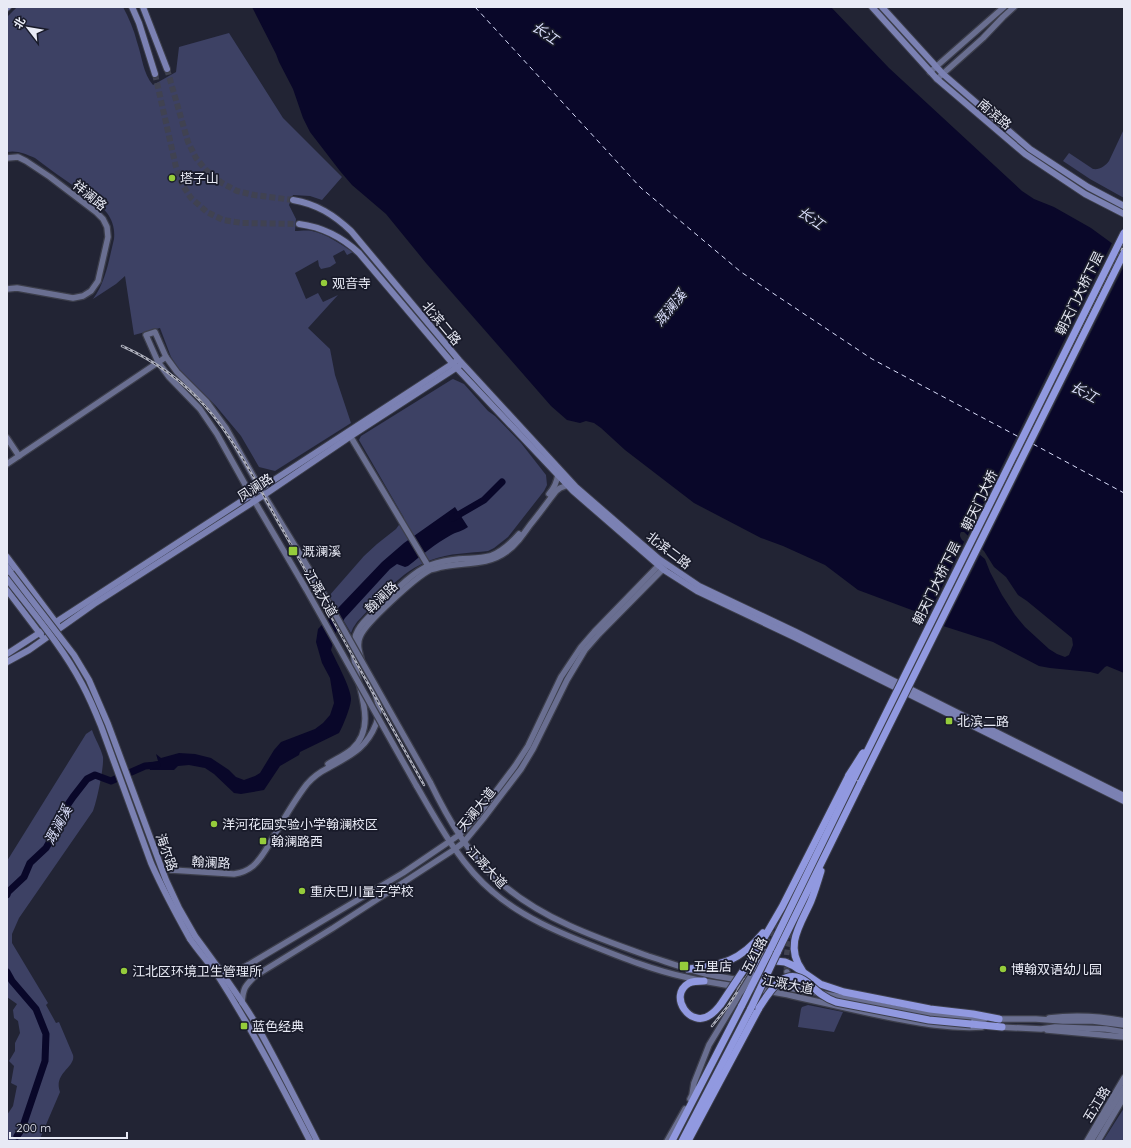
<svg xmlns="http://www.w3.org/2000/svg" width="1131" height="1148" viewBox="0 0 1131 1148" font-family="Quicksand,'Noto Sans SC',sans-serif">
<rect width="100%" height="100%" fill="#222434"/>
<!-- green -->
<g fill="#3d4164">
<path d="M17,7h106c6,11 11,23 14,35 5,14 6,32 16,43l23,-13 3,-25 50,-14 54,85 59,59 -20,23 -12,-4 -17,-1 -4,10 7,14 -1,12c5,0 11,-1 17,0 15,3 28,13 41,21l-6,3 -3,-5 -11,6 3,7 -6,4 -9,2 -2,-3 -1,-6 -23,13 11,26 12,-6 5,9 15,-7 -30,33 22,21 5,26 16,48 -76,48 -16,-4 -18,-31 -25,-30 -37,-37 -8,-12 -11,-29 -26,7 -9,-59 -9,8 -23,15c13,-17 16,-40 21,-60 1,-9 -1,-18 -7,-26 -7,-10 -19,-17 -29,-24 -14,-10 -29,-20 -43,-31 -9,-4 -18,-8 -28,-6v-135z"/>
<path d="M1124,129v69l-34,-19 -27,-18 6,-8 24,16c7,1 12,-3 16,-8z"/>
<path d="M453,379l11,5 24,27 7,5 26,27 25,32 1,10 -3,6 -36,46 -14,11 -6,3c-18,2 -39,2 -57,9 -31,11 -52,39 -74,62l-4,6 -2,5 -22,-37 35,-40 13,-12 19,-15 8,-11 -45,-78 2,-4 90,-56z"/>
<path d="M92,730c3,9 9,18 11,27 1,10 -6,44 -10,54l-74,107 -7,16v9l36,60 -2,2 10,18 3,-1 14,33c3,12 -20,18 -13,37l-21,49h-32v-26l6,-9 4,-20 -6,-3 3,-17 -5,-5 6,-10v-8l5,-10 -2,-12 -4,-3 -1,-8 4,-6 -10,-7v-136l79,-127z"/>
<path d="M808,1005l35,7 -9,20 -36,-5 3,-18 1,-2z"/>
<path d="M1124,1108v33h-21z"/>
</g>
<!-- water -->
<g fill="#090729" fill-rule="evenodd">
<path d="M252,7h579l58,61 133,123 12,8 20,8 37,21 26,19 7,6v420l-17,-7 -2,1 -7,7 -8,-2 -40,-4 -11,-2 -46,-24 -53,-17 -23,-13 -59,-22 -33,-25 -42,-19 -22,-8 -67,-35 -69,-53 -24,-22 -7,-5 -8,-2 -6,2 -13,-3 -16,-14 -125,-143 -40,-49 -34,-29 -12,-14 -30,-39 -7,-14 -10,-29 -14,-27 -3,-8zM961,532h3l20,19 10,16 12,10 12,18 9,6 45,37 1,7 -4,10 -4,2 -8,-3 -8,-5 -24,-22 -10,-12 -13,-20 -12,-23 -5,-13 -23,-19c-2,-3 -3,-5 -1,-8z"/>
<path d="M455,507l13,20c-5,4 -12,5 -17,8 -16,9 -29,20 -43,31l-3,1 -8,-3 -7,5 -45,49 -9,14 -5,18c5,11 21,40 20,50 -1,9 -8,26 -12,33l-39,19 -1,3 -19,11 -16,24 -23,4 -7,-1 -20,-19 -9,-6 -16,-3 -11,1 -4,4h-24l-2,-7 10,-2 -2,-7 5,4 18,-5 16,1 16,4 18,12 7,7 8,3 11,-4 5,-3 14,-23 7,-8 34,-13 8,-6 7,-8 4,-12 -4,-25 -8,-15 -6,-21 2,-13 64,-67 22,-19z"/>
</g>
<!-- pier -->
<g fill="#222434">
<path d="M1113,241l11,9v16l-143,286 -14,-15z"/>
<path d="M965,540l16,13 -38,75 -17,-9z"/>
</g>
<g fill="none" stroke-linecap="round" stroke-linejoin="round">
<!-- river -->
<g stroke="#090729" stroke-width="7">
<path d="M453,518l31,-18 18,-18"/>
<path d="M7,895l1,-3 16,-15 6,-14 16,-15 11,-19 5,-16 11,-16 14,-18 8,-4 16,6 34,-15 12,-1"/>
<path d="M7,972l5,9 24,28 10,25 -1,27 -23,68 -5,7"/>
</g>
<!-- ferry -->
<g stroke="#dadefb" stroke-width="1" stroke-dasharray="5 4" stroke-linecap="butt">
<path d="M475,7l166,181 100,84 131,87 147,78"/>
<path d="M1033,444l91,49"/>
</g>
<!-- secondary-tunnel -->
<g stroke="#404251" stroke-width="5.5" stroke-dasharray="5.5 3" stroke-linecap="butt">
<path d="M765,952l32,-66"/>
<path d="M787,972c-3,-17 3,-36 9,-52"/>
</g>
<!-- primary-tunnel -->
<g stroke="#404251" stroke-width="6" stroke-dasharray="6 3" stroke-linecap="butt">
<path d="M167,69l21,73 8,16 10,12 16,13 15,8 17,4 39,5"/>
<path d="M155,74l21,93 6,17 9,14 16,14 16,8 19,3 57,1"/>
</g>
<defs>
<g id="secondary">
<path d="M930,72l74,-65"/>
<path d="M937,79l46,-41 20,-21 11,-10"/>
<path d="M7,158l11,-1 8,4 24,16 46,35 7,7 4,8 1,10 -10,44 -7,10 -8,5 -10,2 -56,-10 -10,1"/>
<path d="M349,434l81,135"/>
<path d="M7,438l12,18"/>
<path d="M7,464l159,-107"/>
<path d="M549,494c6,-7 8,-12 9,-20"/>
<path d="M306,589l-55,-94 -34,-61 -17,-25 -31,-32 -11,-15 -12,-27 9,-3 11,25 11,15 30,30 19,26 38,67 53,87"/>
<path d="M361,658c-2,-7 -4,-14 -1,-21 4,-13 56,-60 70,-67 3,-1 8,-2 11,-3 22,-5 46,-1 65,-15 10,-7 17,-17 24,-27 9,-11 17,-22 26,-34l4,-3 8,-3"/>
<path d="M328,764c8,-5 17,-9 24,-15 27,-24 4,-63 2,-92 0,-10 -1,-19 4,-27 5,-9 13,-15 20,-22 14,-14 34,-36 52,-43 9,-3 19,-5 29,-6 10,-1 21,0 31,-3 12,-4 21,-13 29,-22"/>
<path d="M430,782c18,37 39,74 71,101 41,36 96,55 147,73 19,6 38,13 58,18 35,7 71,12 107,18 57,9 114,27 172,27"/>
<path d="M416,785c21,36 44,80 77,107 29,25 65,40 100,54 30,12 60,24 92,31 36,9 73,11 108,19 32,7 64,15 95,21 31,6 62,12 94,10"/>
<path d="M171,870l63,4c7,-1 13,-3 19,-8 8,-7 13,-16 18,-25 11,-19 22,-39 36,-57 6,-7 13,-12 21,-16 23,-13 38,-19 48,-44 7,-17 -2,-32 -7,-47"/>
<path d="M248,965l1,7 6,4"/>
<path d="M787,972c3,10 10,13 19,17"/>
<path d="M752,974l13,-22"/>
<path d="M219,975l21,-6 8,-4 155,-92 56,-38 20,-21 36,-48 13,-20 33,-69 20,-30 13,-15 67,-69"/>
<path d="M242,1003c1,-15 3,-17 13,-27l78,-48 122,-79 9,-7 19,-23 38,-50 12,-20 34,-69 18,-30 14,-16 67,-68"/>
<path d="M1049,1018c25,-3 50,-2 75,3"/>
<path d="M996,1019h40l27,2h30l31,4"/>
<path d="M998,1027l43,2 14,-2 51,2 18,3"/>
<path d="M1047,1030l77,7"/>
<path d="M690,1099l2,-4 2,-12 15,-38 32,-53"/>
<path d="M667,1141l18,-32"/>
<path d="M1087,1141l37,-63"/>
<path d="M1091,1141l33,-53"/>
<path d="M1098,1141l26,-44"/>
</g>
<g id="primary">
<path d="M132,7l7,16 16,51"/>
<path d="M143,7l24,62"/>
<path d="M872,7l65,72 88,75 60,40 39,20"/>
<path d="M882,7l61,67 87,75 58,38 36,19"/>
<path d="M7,8l1,-1"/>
<path d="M293,200c24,4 41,15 58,31l108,129 117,127 83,72 40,27 97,46 328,164"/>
<path d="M299,224c23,3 43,13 60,29l94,111 120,127 91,79 33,21 97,46 330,164"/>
<path d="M7,557l50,67"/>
<path d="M7,567l4,6"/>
<path d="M7,590l34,45"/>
<path d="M7,654l448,-292"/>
<path d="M7,662l22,-12 65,-46 170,-109 87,-59 108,-70"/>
<path d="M195,936c20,27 40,54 58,83 23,40 43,81 64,122"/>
<path d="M190,939c9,13 19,24 28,37 34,53 63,109 92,165"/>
</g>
<g id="highway">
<path d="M757,950l25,-43 67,-132"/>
<path d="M769,952l85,-174"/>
<path d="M777,953l84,-171"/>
<path d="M756,967l4,-4 6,-3 19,2 9,4 26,18 24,8 86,17 43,5 26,5"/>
<path d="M688,969c35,-4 52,-8 75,-36"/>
<path d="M802,970c-18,-25 -1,-46 9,-69 4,-10 7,-20 10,-30"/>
<path d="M704,981c-5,0 -11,0 -15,2 -22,13 2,46 21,32 5,-3 8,-7 11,-11"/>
<path d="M971,1024l31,3"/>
<path d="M672,1141l70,-136"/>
<path d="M682,1141l69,-133"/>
<path d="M688,1141l71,-133"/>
</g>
</defs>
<!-- secondary casing -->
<use href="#secondary" stroke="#3c3e4b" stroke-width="8"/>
<!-- primary casing -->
<use href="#primary" stroke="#3c3e4b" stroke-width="8"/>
<!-- highway casing -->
<use href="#highway" stroke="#3c3e4b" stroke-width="9"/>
<!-- secondary -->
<use href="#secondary" stroke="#6a6f91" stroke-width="5.5"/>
<!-- primary -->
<use href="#primary" stroke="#7b81b3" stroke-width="6"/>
<!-- highway -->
<use href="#highway" stroke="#9199e0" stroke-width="7"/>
<defs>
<g id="rail">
<path d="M122,346c31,14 60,34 83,60 33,37 55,84 80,128 47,83 92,167 139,251"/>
<path d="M858,780l266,-536"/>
<path d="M712,1026l16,-20 34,-53"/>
</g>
</defs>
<!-- rail casing -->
<use href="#rail" stroke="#aeb0bc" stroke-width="2.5"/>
<!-- rail -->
<use href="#rail" stroke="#191b2a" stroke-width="1" stroke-dasharray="3" stroke-linecap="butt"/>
<defs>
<g id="secondary-bridge">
<path d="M317,582l113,200"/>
<path d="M306,589l110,196"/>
<path d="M741,992l11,-18"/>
</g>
<g id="primary-bridge">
<path d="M11,573l63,82 15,25 19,44 58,156 13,28 16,28"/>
<path d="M7,579c26,34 55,67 75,105 7,13 13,27 19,42l50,137c12,27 25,51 39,76"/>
</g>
<g id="highway-bridge">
<path d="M849,775l14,-22"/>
<path d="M854,778l270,-545"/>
<path d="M861,782l263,-529"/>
<path d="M721,1004l36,-54"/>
<path d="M742,1005l27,-53"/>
<path d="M751,1008l26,-55"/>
<path d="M759,1008c11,-17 26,-44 49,-25 9,8 16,15 28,19l93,18 42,4"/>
</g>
</defs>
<!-- secondary-bridge casing -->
<use href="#secondary-bridge" stroke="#3c3e4b" stroke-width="8" stroke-linecap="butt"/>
<!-- primary-bridge casing -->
<use href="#primary-bridge" stroke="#3c3e4b" stroke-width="8" stroke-linecap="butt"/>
<!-- highway-bridge casing -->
<use href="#highway-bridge" stroke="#3c3e4b" stroke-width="9" stroke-linecap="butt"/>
<!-- secondary-bridge -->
<use href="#secondary-bridge" stroke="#6a6f91" stroke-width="5.5"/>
<!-- primary-bridge -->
<use href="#primary-bridge" stroke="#7b81b3" stroke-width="6"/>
<!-- highway-bridge -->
<use href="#highway-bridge" stroke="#9199e0" stroke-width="7"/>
</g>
<!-- markers -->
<g fill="#95cc3b" stroke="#191b2a" stroke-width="1.5">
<circle cx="172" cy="178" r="4"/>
<circle cx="324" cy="283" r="4"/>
<rect x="288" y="546" width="10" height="10" rx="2"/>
<rect x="945" y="717" width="8" height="8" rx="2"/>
<circle cx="214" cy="824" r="4"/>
<rect x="259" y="837" width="8" height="8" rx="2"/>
<circle cx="302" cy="891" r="4"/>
<rect x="679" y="961" width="10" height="10" rx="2"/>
<circle cx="1003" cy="969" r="4"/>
<circle cx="124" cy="971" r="4"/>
<rect x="240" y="1022" width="8" height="8" rx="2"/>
</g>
<g text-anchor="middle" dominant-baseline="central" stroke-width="3.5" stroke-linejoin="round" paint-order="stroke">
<!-- street labels -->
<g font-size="13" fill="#e8eaf5" stroke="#191b2a">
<text transform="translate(995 114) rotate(40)">南滨路</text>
<text transform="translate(90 195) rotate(39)">祥澜路</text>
<text transform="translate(1079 293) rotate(-64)">朝天门大桥下层</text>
<text transform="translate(442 323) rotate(50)">北滨二路</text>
<text transform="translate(255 487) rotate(-33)">凤澜路</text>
<text transform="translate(979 500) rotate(-64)">朝天门大桥</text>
<text transform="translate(669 550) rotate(37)">北滨二路</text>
<text transform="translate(936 583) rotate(-64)">朝天门大桥下层</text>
<text transform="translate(321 593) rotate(60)">江溉大道</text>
<text transform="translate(381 597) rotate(-44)">翰澜路</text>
<text transform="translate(476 809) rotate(-51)">天澜大道</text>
<text transform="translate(167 852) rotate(70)">海尔路</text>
<text transform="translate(211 862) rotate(3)">翰澜路</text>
<text transform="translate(487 867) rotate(47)">江溉大道</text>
<text transform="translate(754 955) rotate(-63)">五红路</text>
<text transform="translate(788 984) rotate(11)">江溉大道</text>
<text transform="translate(1096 1104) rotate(-59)">五江路</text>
</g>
<!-- poi labels -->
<g font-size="13" fill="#e8eaf5" stroke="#191b2a" text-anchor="start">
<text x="180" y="178">塔子山</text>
<text x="332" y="283">观音寺</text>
<text x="302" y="551">溉澜溪</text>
<text x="957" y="721">北滨二路</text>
<text x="222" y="824">洋河花园实验小学翰澜校区</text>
<text x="271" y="841">翰澜路西</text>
<text x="310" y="891">重庆巴川量子学校</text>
<text x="693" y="966">五里店</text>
<text x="1011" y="969">博翰双语幼儿园</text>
<text x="132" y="971">江北区环境卫生管理所</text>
<text x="252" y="1026">蓝色经典</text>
</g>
<!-- water labels -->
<g font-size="14" font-style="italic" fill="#dadefb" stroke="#191b2a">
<text transform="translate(545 33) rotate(35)">长江</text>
<text transform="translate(811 218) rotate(34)">长江</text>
<text transform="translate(670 308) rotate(-51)">溉澜溪</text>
<text transform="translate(1084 392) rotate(28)">长江</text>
<text transform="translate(58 825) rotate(-62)">溉澜溪</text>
</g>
</g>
<!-- border -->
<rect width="1131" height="1148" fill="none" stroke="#e8eaf5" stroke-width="16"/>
<!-- north arrow -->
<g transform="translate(28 28) rotate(301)" stroke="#191b2a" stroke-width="3" paint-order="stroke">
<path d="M0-3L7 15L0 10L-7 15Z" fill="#e8eaf5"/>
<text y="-6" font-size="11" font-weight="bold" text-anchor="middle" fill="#e8eaf5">北</text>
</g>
<!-- scale -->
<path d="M10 1132v6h117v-6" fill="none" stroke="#e8eaf5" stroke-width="2"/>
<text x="16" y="1132" font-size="12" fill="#e8eaf5" stroke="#191b2a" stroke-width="3" paint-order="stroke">200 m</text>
</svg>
